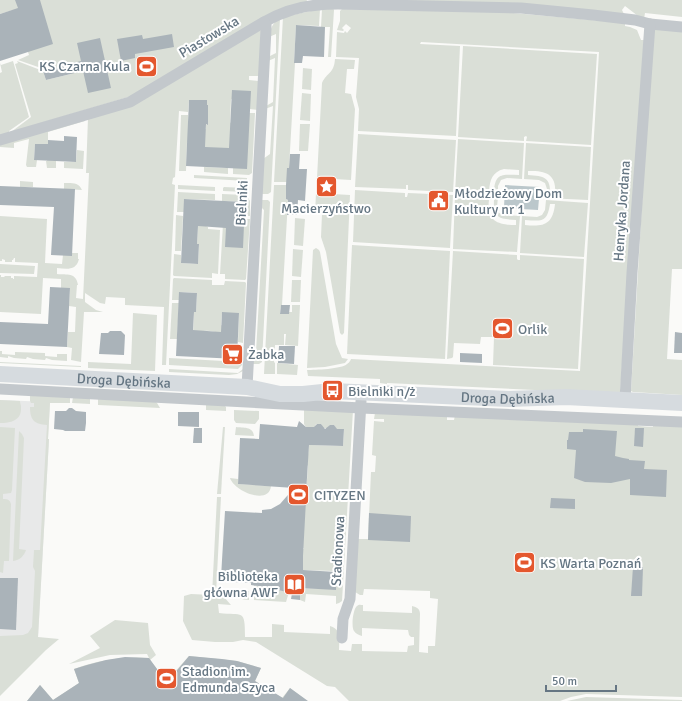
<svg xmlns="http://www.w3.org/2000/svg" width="682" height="701" viewBox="0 0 682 701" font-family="Signika,sans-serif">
<rect width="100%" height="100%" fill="#fafaf8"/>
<!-- built -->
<path fill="#e8e9e9" d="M0,400l50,2 -2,37h1l-11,199h-38z"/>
<!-- green -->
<g fill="#dadfd7" fill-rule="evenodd">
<path d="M0,0h307l-1,3 -171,92 -124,37 20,-15 -16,-53 3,-1 -1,-2 26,10 3,9 25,-6 -17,-6v-3l-13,3 -23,-8 11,-5 -16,-45 -13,4z"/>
<path d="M353,0h329v17l-37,-4 -1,6 -6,-3 -13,-10 -3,4 2,4z"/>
<path d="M333,8l1,2 -3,47h-3l2,-30h-9l1,-18z"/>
<path d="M320,9l-1,17 -23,-1 -2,38h1l-6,105 -2,14h-13l9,-165z"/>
<path d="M342,9l160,3 123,11v3l5,1 7,3 4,10h3l-24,354 -233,-11v1l-7,-1v-4l-72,-3 -1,-6c8,0 35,-1 40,-6 1,0 4,-4 4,-5l229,12 19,-319 -178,-10 -1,2 40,2 -4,90 -98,-5 1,-22 -3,-12 3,-39 -23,-1 1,-25 7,1 1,-2 2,2 4,-5 -5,-4 -4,4 2,2 -1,1 -6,-1 3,-9v-10z"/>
<path d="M280,18l-9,174 -3,2h-7l2,-35 7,-5 3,-48 -8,3 1,-3 7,-4 2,-44 -7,3v-4l8,-4v-19l-7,3c2,-10 3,-13 11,-19z"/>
<path d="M655,28l27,2v239h-10l-5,90 15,1v35l-49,-3 -2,-1 21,-357z"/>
<path d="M261,30l-2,46h-10v4l9,1v29l-8,-1 -19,-10 -1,24 19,-10h6l-3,60 -3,2 -16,-1v-6l-4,-19 -24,-1v-6h-18l-1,29h-7l2,-56h7v13l18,1v-5l1,1 1,-19 -1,-1v-4l-18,-1 -1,12 -9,-1 -4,66 -2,1 -1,6 3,1 -9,180h-4l2,-58 -39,-2v-7l-19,-1 -1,7 -5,-1 -15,-10v9l11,8 7,2h-19l-3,50 -10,-2 1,-12 -5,-1 1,-15h7l1,-25 -7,-1 1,-18h-9v-9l-18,-1 -2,36 -41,-2v-37h1v2h3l1,-1h6v2h2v1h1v-3l23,1 1,-14 -23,-1v-4h-1l-1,2h-1v2h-7v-2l-3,-1v2h-2v-45l47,3 -2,44 17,1 1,-9 9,-2h6v6h1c-3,12 -12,10 -22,9v6c10,1 19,-2 21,11h-1l-1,13 7,1 6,-126h-3l2,-55z"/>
<path d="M463,46l134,8 -6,91 -65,-4 1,-4 -1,-1 -2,1v4l-66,-4z"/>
<path d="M335,59l20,1 -1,9h-7l-2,24 6,1 4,15 -4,71 -34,-2 5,-95c5,-11 12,-9 13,-24z"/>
<path d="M13,61l16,56 -20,14v3l-9,2v-63l2,-1 -2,-9 1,2z"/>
<path d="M303,68l9,1 -1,21 -9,-1z"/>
<path d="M302,93l9,1 -1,27 -10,-1z"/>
<path d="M85,119v2l-37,11v13l-13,-1 -1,16h3l-1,7h-9l-1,-2 3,-26 -15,4v5l-14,-1v-4z"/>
<path d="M300,124h10l-2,27h-9z"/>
<path d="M358,134l98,6 -3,52 -45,-2v-5h-2v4l-51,-2z"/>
<path d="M458,139l66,4 -2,36 -15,-1 -6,2 -3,6v9l-43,-2zM504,169l15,1v5c-16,0 -24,-3 -25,17l-5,-1c1,-11 3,-19 15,-22z"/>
<path d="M526,143l65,4 -3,53 -42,-2 1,-9 -2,-6 -6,-3 -15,-1zM528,171c19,-1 29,4 27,24h-5c1,-18 -6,-19 -22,-20z"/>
<path d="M77,150l7,1 -1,18 -19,-1v-6h12z"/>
<path d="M48,155l8,1v12h-9l-1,-7h1z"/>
<path d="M204,167l24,1v6l-24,-2z"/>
<path d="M194,175l53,3v3l-53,-3z"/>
<path d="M20,181l13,1v5h-13z"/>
<path d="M317,182l15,1v7h-15v-3h5v-2h-5z"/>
<path d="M64,183c7,0 15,-1 18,7l-18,-1z"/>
<path d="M178,185l37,2v4l-37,-2z"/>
<path d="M274,185h12v14l2,1 -6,105h-1l-1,8 9,1v-2h3v-7h8l-2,41 -13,-1 1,-11h-2v11h-9l-1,17 1,1v11h-11z"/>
<path d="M224,187l22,1v4l-23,-1v-3z"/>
<path d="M355,190l50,3v4h2l1,-4 45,2 -3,53 -97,-6z"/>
<path d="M178,192l37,2v6l-31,-1v13h-7z"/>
<path d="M316,193l34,2 -6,138 -2,2 -2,-2 -14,-81 -5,-15 1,-23h-7z"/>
<path d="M222,194l24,1 4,6v15h-6l1,-14 -23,-1z"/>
<path d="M455,195l43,2 -1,10 2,6 6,2 15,1 -3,36 -64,-3zM489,200h5c-1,19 6,19 22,20v5c-18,0 -30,-4 -27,-25z"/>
<path d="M261,200h7l2,2 -8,160 -3,2h-7l1,-7 3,-5 8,-142 -3,-3z"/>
<path d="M546,200l42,3 -4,54 -64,-4 2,-37 15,1 5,-2 3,-5zM550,204h5c-2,21 -12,23 -30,21v-5c17,1 22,3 25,-16z"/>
<path d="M176,215l7,1 -2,35h-6z"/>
<path d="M295,218l10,1 -2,27 -9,-1z"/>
<path d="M244,219h6l-4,60 -1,1 -20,-1v-5h-5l3,-50z"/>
<path d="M198,222l10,5v2l12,1 -2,44 -6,-1v5l-38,-2 -1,-1 1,-21 7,1v8l17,1 1,-20h-2z"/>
<path d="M352,245l98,6 -5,108 -98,-5z"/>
<path d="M316,248l3,2 1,2 16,92 6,14 6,1 -3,4 -20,4 -18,1 6,-118z"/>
<path d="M293,249l10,1 -2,27 -9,-1z"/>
<path d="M453,251l64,4v4l1,1h2v-5l64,4 -6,110 -85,-4 1,-28h-13l-1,7 -26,-1 -1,14 -1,1 -5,1z"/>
<path d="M0,264l35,2 -1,8 -34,-1z"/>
<path d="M174,278l38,2v5h12l1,-4 20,1 1,1 -3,60 -5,-1 1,-29h-17l-1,12 2,1 -1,9c-9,-5 -19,-6 -29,-1l1,-22h2l1,-19 -17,-1 -1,8h-7l1,-21z"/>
<path d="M292,280h9l-1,22h-9z"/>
<path d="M172,303h7l-2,36h-7z"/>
<path d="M133,313l24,2 -2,56 -67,-3v-6l43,2z"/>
<path d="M0,351h2v3l13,1v-3l30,1v3l12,1v-3h10v7l-15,-1 -6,-2 -1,2 -12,-1 -6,-2 -1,2 -12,-1 -6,-2v2l-8,-1z"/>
<path d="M169,358l73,4v3l-4,4 -69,-4z"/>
<path d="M0,362l81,4v1l-81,-4z"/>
<path d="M277,363l21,2 -1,10 -20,-1z"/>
<path d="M169,369l69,4 5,-4v2l-6,3 -8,1 -60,-3z"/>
<path d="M30,394l40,2v7h-20l-2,36h1l-11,198 21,2 -13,11 -46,46v-60l23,-1 5,-2 4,-6 3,-56 -2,-4 1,-17h6l7,-125c-12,-1 -17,-4 -17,-18h4v-4h-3l-1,-2z"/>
<path d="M73,397h17v7l-18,-1z"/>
<path d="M98,398l55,2 4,3 3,5 -62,-3z"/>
<path d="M0,400l20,1c0,2 1,4 1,6 1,14 -11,16 -21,16z"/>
<path d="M206,403l17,1 3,3v4l-20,-1z"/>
<path d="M304,408l49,2 -11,191 -3,2 -3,1v-8l-30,-2 -1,8 -5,-2v-12l36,1 1,-17 -1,-1h-2l-31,-1v-21l1,-1h-1v-11h1v-2h-1l5,-69 -1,-1 2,-20 34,1 1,-17h-8l-2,-4h-2l-3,1 -1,2h-5l-2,-4h-5l-1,3h-9l-2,-3z"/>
<path d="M234,410l25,1v8l-4,5 -19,-1 -2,-3z"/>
<path d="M375,413l72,2v5h7l1,-5 123,6 1,2h1v-2l58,3v2l15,1v-3l29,1v272l-96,-3 -15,3 -11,4h-211l-14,-14 -8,-1 -71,-44 -13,-2 -10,2h-18l-23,-2 -9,-19 1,-25 7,-2 21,1 5,-98h4l-5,97 6,-1 2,4 7,8 -13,-1 1,9c24,3 26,-5 26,24h27v-13l12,1v7l46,2v-8c12,3 9,15 9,24l12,1 1,-7h10v7l45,1 1,-6 6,-1v-8h-3l-2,-2 -1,-5 -46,-2v8c-3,-1 -6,-2 -8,-5 -3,-4 -1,-22 3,-25 2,-2 4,-1 6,-1v6l49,2v-7c5,1 8,3 8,8l-1,38 9,1v-7h7l3,-47 -8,-1v-7l-66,-2 -1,6h-3l-5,-3 3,-53h10l3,-67h4l1,-16 -4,-1 2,-34 10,1v-3h-10z"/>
<path d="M0,427l15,1 -3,62 -1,3 -8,1v5c5,0 7,1 8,5l-2,57h-5l-1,12 -3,-1z"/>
<path d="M223,427h2l-4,67h-4z"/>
<path d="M236,427c7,1 17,-1 18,9l-19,-1z"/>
<path d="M19,431l3,3 2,4 -5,111 7,1c-2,6 -6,10 -13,11z"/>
<path d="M230,478l8,1v5l33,2c-2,20 -37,5 -41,-8z"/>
<path d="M254,585l35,7 -3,10 -32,-2z"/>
<path d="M232,590l17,1v9c-8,0 -13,-3 -17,-10z"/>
<path d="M115,620l33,3 2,22 6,10 -6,5 7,9 9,7 6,-1 17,-19 48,5 24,7 -6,13 27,17 8,-10 17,13h-280l13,-16 13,15 26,-17 -5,-14c25,-9 49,-13 75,-11l-2,-4 -37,1 -41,9 31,-16 -10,-12z"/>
<path d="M586,697l96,3v1h-115z"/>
</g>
<!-- water -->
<path fill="#bbc7cb" d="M505,185l35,2 -2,23 -34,-2z"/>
<!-- building -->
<g fill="#aab3b9">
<path d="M15,0h25l13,44 -53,17v-47l18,-6z"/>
<path d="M296,25l29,2 -1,30 -21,-1 -1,7h-8z"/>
<path d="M172,34l2,13 -39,7v4l-14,3 -4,-22 25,-4 1,4z"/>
<path d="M100,38l11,50 -23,5 -5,-22 -37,9 -3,-9 38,-10 -4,-18z"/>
<path d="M232,90l19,1 -4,78 -61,-3 3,-66h18v5h1v20l-2,-1 -1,23 24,1z"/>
<path d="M64,136l13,1 -1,25 -42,-2 1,-16h13v-4l16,1z"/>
<path d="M290,154h10l-1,15h8l-2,32 -7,-1 -1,15h-10l1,-15 -2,-1v-14l1,-17h2z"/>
<path d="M0,186l75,3 -3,67 -21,-1 3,-48 -54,-2z"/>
<path d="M184,199l61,3 -2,46 -18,-1 1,-19 -28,-2 -1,18h2l-1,20 -17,-1z"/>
<path d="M50,287l20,1 -3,59 -67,-3v-22l48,2z"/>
<path d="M179,292l18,1 -1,19h-2l-1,18 28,2 1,-20 17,1 -2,46 -61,-3z"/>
<path d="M281,305h9l-1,9h-9z"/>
<path d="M110,331h11l4,4 -1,20 -25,-1 2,-21h7z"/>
<path d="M675,332l7,1v20h-8z"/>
<path d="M279,346h16l-1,18 -16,-1z"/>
<path d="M460,353l22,1v9l-22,-1z"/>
<path d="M69,408h3l4,3 10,1v11l-1,8h-20l-2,-1 -9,-1 1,-18h11z"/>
<path d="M178,412h21v15l-21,-1z"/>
<path d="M299,421l7,6h8l3,-3h4l4,5 5,-4h4l3,4h7l-1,17 -34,-1 -3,49v6l-3,56v14l34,2 -1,18 -36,-2v12l-9,-1 1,-6 -33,-7 -8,-1v-2l-17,-1v-4h-13l1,-18 3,-49 37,2v-3l9,-1 9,-5 14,-16 -56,-4 2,-46 19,1 1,-15 37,3z"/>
<path d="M194,428h8v15h-9z"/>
<path d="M635,428h9l-1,19 -9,-1z"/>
<path d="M583,429l34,2 -2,25 8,2 6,1v1l16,1 -1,8 23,1 -1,27 -36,-2v-16l-19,4 -26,-1 -11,-4 2,-28 -9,-1v-9h1l1,-8h14z"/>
<path d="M551,498l24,1v10l-25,-1z"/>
<path d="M369,513l42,3 -1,26 -42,-2z"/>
<path d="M633,567h10l-1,29h-11z"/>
<path d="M0,578h18l-2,52 -16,-1z"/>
<path d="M189,656l33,3 15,2 24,7 -6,13 28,17 7,-10 18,13h-281l13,-16 13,15 26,-17 -5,-14 13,-4 19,-5 19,-3 24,1 8,11 12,11z"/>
</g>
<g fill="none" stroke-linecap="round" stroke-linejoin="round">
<!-- street -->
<g stroke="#c3c8cc" stroke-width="11">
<path d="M0,140l130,-38 134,-80c16,-9 37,-16 55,-17 6,-1 12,-1 19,-1l183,4 72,7 42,5 15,4 32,3"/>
<path d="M247,387l19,-358v-4l-2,-3"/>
<path d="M0,389l361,19 321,14"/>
<path d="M625,400l7,-127 18,-249"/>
<path d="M342,638l1,-19 7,-20 11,-198"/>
</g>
<!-- secondary -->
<path stroke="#d6dbdf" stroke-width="16" id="s1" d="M0,374l247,13 33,7h23l29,-3 177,8 57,-2 116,6"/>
</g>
<!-- icons -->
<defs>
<symbol id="stadium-square" viewBox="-11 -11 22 22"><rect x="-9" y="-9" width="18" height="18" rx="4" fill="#e4572e" stroke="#fff"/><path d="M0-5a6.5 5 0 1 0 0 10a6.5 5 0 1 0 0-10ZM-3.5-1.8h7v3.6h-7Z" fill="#fff"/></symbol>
<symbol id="sight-square" viewBox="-11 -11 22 22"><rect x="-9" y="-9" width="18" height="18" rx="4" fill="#e4572e" stroke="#fff"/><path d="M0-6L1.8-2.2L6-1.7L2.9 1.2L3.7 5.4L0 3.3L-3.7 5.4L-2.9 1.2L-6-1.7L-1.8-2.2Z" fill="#fff"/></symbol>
<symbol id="civic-square" viewBox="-11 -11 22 22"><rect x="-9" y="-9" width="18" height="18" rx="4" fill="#e4572e" stroke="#fff"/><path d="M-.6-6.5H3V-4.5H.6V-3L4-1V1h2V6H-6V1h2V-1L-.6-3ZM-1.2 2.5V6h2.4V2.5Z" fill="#fff"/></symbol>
<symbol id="supermarket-square" viewBox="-11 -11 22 22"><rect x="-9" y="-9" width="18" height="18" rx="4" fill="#e4572e" stroke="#fff"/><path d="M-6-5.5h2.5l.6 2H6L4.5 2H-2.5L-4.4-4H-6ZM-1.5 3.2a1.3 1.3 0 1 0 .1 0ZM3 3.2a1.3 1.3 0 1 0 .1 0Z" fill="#fff"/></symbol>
<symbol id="bus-square" viewBox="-11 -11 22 22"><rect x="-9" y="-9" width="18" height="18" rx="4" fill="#e4572e" stroke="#fff"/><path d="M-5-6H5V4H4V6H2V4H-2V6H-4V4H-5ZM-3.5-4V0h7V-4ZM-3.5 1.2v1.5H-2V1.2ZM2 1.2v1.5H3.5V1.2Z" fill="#fff"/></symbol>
<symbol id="library-square" viewBox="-11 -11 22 22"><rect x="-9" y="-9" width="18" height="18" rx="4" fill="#e4572e" stroke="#fff"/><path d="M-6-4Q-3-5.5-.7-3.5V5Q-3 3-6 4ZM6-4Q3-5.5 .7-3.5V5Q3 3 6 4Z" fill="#fff"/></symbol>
</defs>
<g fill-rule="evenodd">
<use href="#stadium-square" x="134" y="54" width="25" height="25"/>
<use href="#sight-square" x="314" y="174" width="25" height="25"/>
<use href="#civic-square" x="426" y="188" width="25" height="25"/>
<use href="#stadium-square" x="490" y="316" width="25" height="25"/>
<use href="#supermarket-square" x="220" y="342" width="25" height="25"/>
<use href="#bus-square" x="320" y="378" width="25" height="25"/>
<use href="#stadium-square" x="286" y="482" width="25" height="25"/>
<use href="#stadium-square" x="512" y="550" width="25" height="25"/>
<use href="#library-square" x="282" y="572" width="25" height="25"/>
<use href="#stadium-square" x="154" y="666" width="25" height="25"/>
</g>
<g text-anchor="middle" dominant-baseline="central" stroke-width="4" stroke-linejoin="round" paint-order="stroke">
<!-- street labels -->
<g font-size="14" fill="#657683" stroke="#fff">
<text transform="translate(209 37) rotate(-31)">Piastowska</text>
<text transform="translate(242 203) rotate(-87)">Bielniki</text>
<text transform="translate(622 211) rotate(-86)">Henryka Jordana</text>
<text stroke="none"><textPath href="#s1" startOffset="124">Droga Dębińska</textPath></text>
<text stroke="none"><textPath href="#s1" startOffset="509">Droga Dębińska</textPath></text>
<text transform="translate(338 551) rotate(-87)">Stadionowa</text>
</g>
<!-- poi labels -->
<g font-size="14" fill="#657683" stroke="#fff" text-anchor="start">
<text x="130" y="66" text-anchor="end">KS Czarna Kula</text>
<text x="454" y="193">Młodzieżowy Dom<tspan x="454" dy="16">Kultury nr 1</tspan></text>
<text x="326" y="208" text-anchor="middle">Macierzyństwo</text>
<text x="518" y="329">Orlik</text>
<text x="248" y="354">Żabka</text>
<text x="348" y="391">Bielniki n/ż</text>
<text x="314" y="495">CITYZEN</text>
<text x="540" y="563">KS Warta Poznań</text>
<text x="278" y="576" text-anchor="end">Biblioteka<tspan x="278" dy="16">główna AWF</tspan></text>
<text x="182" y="671">Stadion im.<tspan x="182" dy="16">Edmunda Szyca</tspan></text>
</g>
</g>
<!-- scale -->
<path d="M546 685v6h70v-6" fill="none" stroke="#657683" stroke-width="2"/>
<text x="552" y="685" font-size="12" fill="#657683" stroke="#ffffff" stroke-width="3" paint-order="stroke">50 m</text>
</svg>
